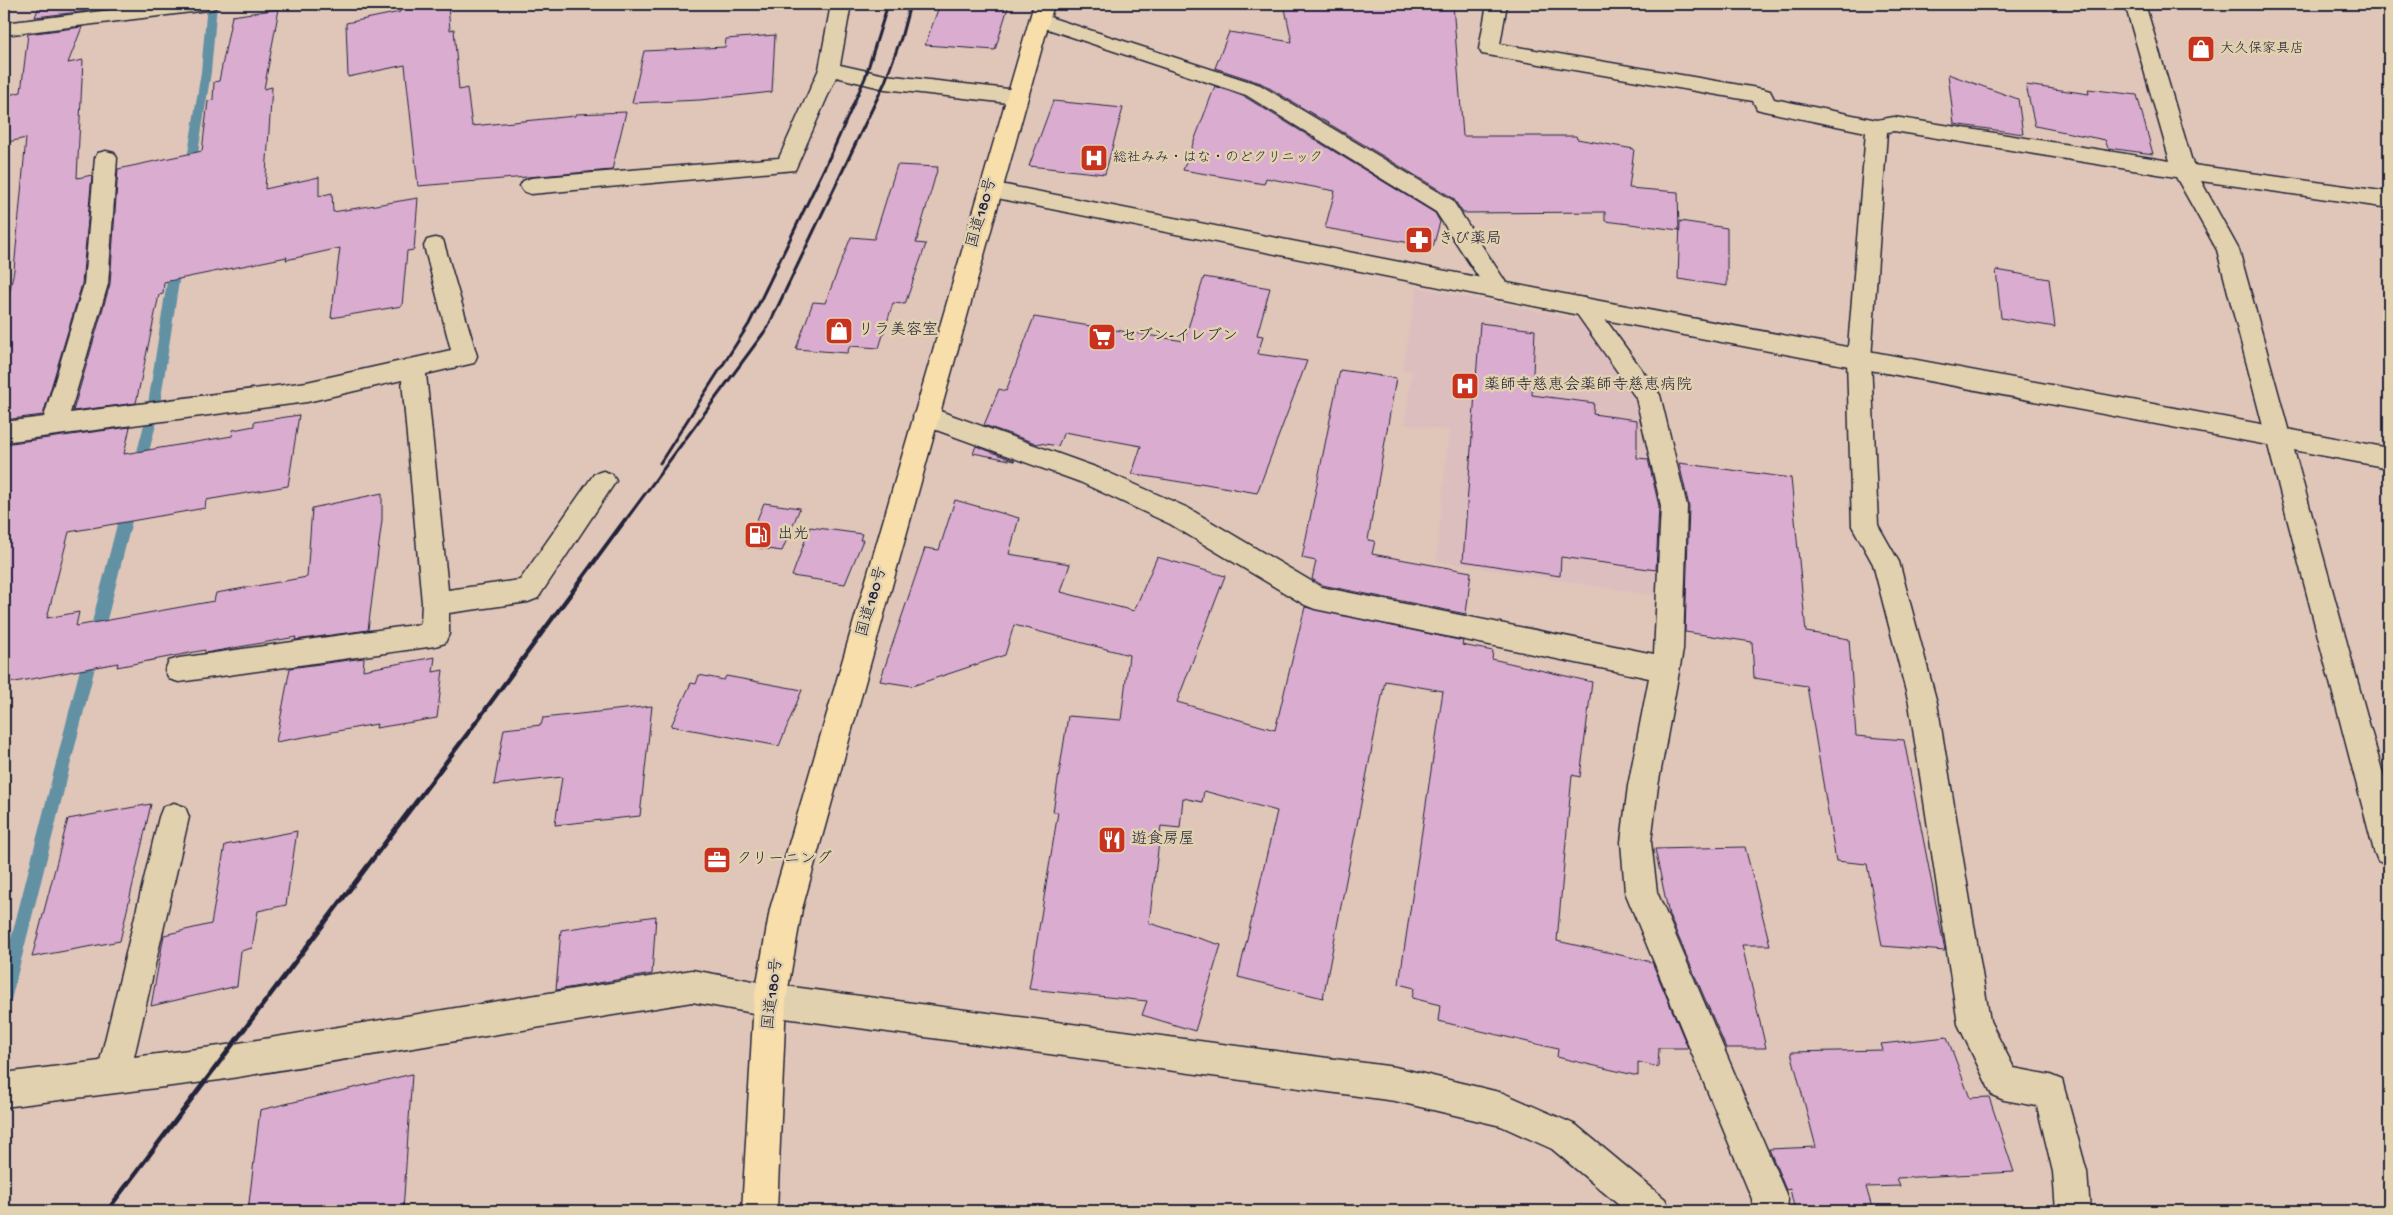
<svg xmlns="http://www.w3.org/2000/svg" width="2393" height="1215" viewBox="0 0 2393 1215" font-family="'Gochi Hand','Klee One',sans-serif">
<rect width="100%" height="100%" fill="#dfc6b8"/>
<filter id="ink" filterUnits="userSpaceOnUse"><feTurbulence type="fractalNoise" baseFrequency=".02" numOctaves="2"/><feDisplacementMap in="SourceGraphic" scale="10" xChannelSelector="R" yChannelSelector="G"/><feConvolveMatrix kernelMatrix="1 2 1 2 8 2 1 2 1" color-interpolation-filters="sRGB"/></filter>
<g filter="url(#ink)">
<!-- built -->
<path fill="#ddbebf" d="M1417,287l162,33 36,39 26,50 20,92 -4,95 -221,-35 13,-130 -45,-7 8,-53 -10,-1z"/>
<g fill="none" stroke-linecap="round" stroke-linejoin="round">
<!-- stream -->
<g fill="#6291a4" fill-rule="evenodd">
<path d="M207,4h10l-6,68 -16,100 -5,4 -5,-4 16,-100z"/>
<path d="M176,258l6,4 -24,155 -13,50 -6,5 -6,-5 13,-50 24,-155z"/>
<path d="M129,500l7,5 -124,491 -2,6 -6,2v-38l118,-461z"/>
</g>
</g>
<!-- building -->
<g fill="#d9acd0" stroke="#22223b">
<path d="M40,4h50l-2,7 -53,6z"/>
<path d="M417,4h31l2,26 4,-1 5,61 8,-2 5,38 103,-10 1,-2 50,-2 -14,58 -194,16 -13,-121 -57,12 -2,-54 54,-11 -1,-4z"/>
<path d="M940,4h69l-14,46 -70,-5z"/>
<path d="M1284,4h169l10,132h113l1,3 57,10 -5,39 49,4 1,38 -74,-9v-9l-142,1 -10,-15 -192,-115 -46,-15 14,-36 63,10z"/>
<path d="M279,9l-15,80 8,-2 -7,102 54,-12v19l13,-3 1,19 85,-14 -4,52 -7,1 -5,55 -71,12 9,-70 -54,12 1,-3 -123,25 -1,12 -4,1 -23,108 -63,8 37,-127 8,-115 84,-18 6,-50 5,-1 1,-18 5,-1 13,-65z"/>
<path d="M82,27l-14,36 15,-3 -6,118 15,-3 -10,109 -39,131 -39,5v-100l10,-50 12,-132 -22,5v-47l17,-4 7,-58z"/>
<path d="M775,35l-3,57 -72,8 -68,3 12,-52 81,-4 1,-8z"/>
<path d="M1948,74l70,25 5,35 -69,-10z"/>
<path d="M2026,85l63,9 -1,-5 49,6 16,59 -45,-6 -3,-8 -70,-14z"/>
<path d="M1215,86l30,11 190,116 5,9 -7,25 -108,-19 10,-37 -69,-13 -2,6 -81,-14z"/>
<path d="M1053,101l70,7 -18,66 -76,-8z"/>
<path d="M897,165l41,2 -22,76 10,1 -21,60 -12,-1 -14,45 -29,-2 -3,7 -51,-4 17,-47 12,1 26,-66 23,2z"/>
<path d="M1680,221l47,7v58l-49,-7z"/>
<path d="M1996,270l53,9 6,48 -54,-9z"/>
<path d="M1204,277l66,11 -13,47 6,1 -5,18 49,7 -50,132 -57,-10 -1,2 -67,-11 9,-28 -77,-14 -6,14 -19,-3 -1,1 -54,-19 15,-36 7,2 28,-74 150,24z"/>
<path d="M1480,323l55,7 -3,65 62,8 -1,11 44,6v38l11,1 11,47 -3,64 -95,-13 -1,19 -97,-15z"/>
<path d="M1340,370l56,8 -28,162 7,1 -3,13 99,18 -5,42 -144,-29 -10,-6 4,-18 -14,-3z"/>
<path d="M299,415l-11,71 -82,14 -1,8 -136,24 -22,86 32,-6 -3,14 138,-25 2,-8 91,-16 5,-69 70,-15v27l-14,110 -73,10 1,-3 -91,16v-3l-88,17 1,-4 -114,21v-240l126,-17 -6,27 108,-18 1,-6 21,-4v-4z"/>
<path d="M976,446l39,15 -42,-8z"/>
<path d="M1679,463l112,15 15,154 43,7 7,97 48,4 41,211 -63,-5 -15,-82 -31,-3 -29,-175 -53,-8 -2,-36 -67,-10 4,-126z"/>
<path d="M955,500l64,18 -10,36 61,10 -9,28 73,19 23,-54 68,19 -48,126 98,28 30,-123 158,34 -1,4 31,6 -1,8 100,23 -12,95 -8,-2 -15,166 95,21 36,86h-29l-1,19 -20,-5v14l-81,-19 1,-8 -120,-28 2,-16 -28,-7 2,-10 -15,-4 44,-293 -58,-10 -62,317 -85,-21 39,-166 -73,-20 -2,11 -19,-4 -3,30 -19,-2 -12,97 72,22 -26,86 -53,-16 5,-14 -118,-12 29,-177h-5l15,-96 53,4 8,-65 -115,-30 -9,30 -93,31 -32,-5 45,-133 14,2z"/>
<path d="M764,503l36,5 -18,43 -36,-5z"/>
<path d="M810,527l52,7 -2,6h3l-18,44 -53,-8z"/>
<path d="M435,657l-2,15 10,-2 -6,48 -61,10 1,-4 -101,18 14,-74 74,-10 -1,12z"/>
<path d="M699,675l25,5 2,-4 76,14 -23,56 -108,-20 20,-43 5,1z"/>
<path d="M652,706l-12,110 -85,9 7,-48 -68,8 10,-56 37,-4 2,-7z"/>
<path d="M151,804l-31,137 -88,16 36,-138z"/>
<path d="M297,831l-11,74 -28,6 -6,37 -11,3 -4,35 -86,20 13,-71 47,-11 14,-79z"/>
<path d="M1745,847l25,98h-28l24,103h-40l-57,-133 -14,-66z"/>
<path d="M656,916l-4,58 -96,16 5,-60z"/>
<path d="M1947,1037l23,61 19,-1 25,75 -117,6 3,8 -34,1 7,24h-78l-5,-22 -4,1 -17,-41 47,-2 -25,-95 92,-2 -2,-6z"/>
<path d="M412,1074l-9,137h-155l12,-101z"/>
</g>
<g fill="none" stroke-linecap="round" stroke-linejoin="round">
<defs>
<g id="street">
<path d="M160,4h58l-3,4 -7,2 -204,25v-12z"/>
<path d="M831,4h20l-11,61 45,10 132,15 7,2 4,5 -4,5 -7,2 -132,-15 -49,-12 -41,93 -264,24 -8,-3 -3,-5 3,-5 8,-3 248,-20 40,-89z"/>
<path d="M1487,4h20l-7,40 263,45 7,2 4,8 103,21 17,-3 276,44 -45,-157h20l48,161 196,27v16l-188,-27 38,69 150,546v70l-11,-5 -4,-10 -157,-601 -41,-73 -282,-46 -7,1 -16,227 7,166 21,37 38,141 53,318 24,47 36,7 12,5 25,92 3,39h-34l-3,-39 -16,-66 -33,-6 -12,-5 -34,-71 -49,-321 -36,-139 -21,-38 -5,-167 19,-227 -102,-21 -7,-2 -4,-8 -271,-47 -3,-5z"/>
<path d="M1040,14l220,71 192,115 55,84 4,6 -4,6 -8,3 -8,-3 -55,-84 -190,-117 -213,-71 -3,-4 3,-4z"/>
<path d="M106,151l8,2 3,5 -9,126 -38,129 237,-31 144,-32 -27,-104 3,-6 8,-2 8,2 34,116 -3,7 -48,11 22,216 72,-10 74,-106 9,-3 9,3 4,7 -78,117 -10,4 -79,11v21l-4,9 -10,3 -256,36 -10,-3 -4,-9 4,-9 10,-3 242,-34 1,-21 -20,-223 -95,22 -303,40v-20l40,-5 40,-133 11,-126 3,-5z"/>
<path d="M1584,298l8,3 68,94 27,111 -4,144 -25,136 -7,56 6,50 131,307 -1,12h-34l-1,-12 -127,-307 -4,-50 7,-56 21,-108 -334,-69 -10,-4 -135,-81 -90,-42 -163,-59 -4,-7 4,-7 9,-3 172,62 90,40 133,79 333,67 7,-148 -25,-108 -64,-91 4,-6z"/>
<path d="M174,803l11,4 4,10 -55,240 86,-11 472,-76 78,14 625,83 108,26 73,32 89,74 6,12h-45l-74,-62 -51,-23 -106,-25 -625,-85 -78,-14 -472,78 -216,27v-34l96,-12 59,-244 4,-10z"/>
</g>
<path id="secondary" d="M990,182l594,116 805,150v20l-805,-152 -602,-121 -3,-5 3,-5z"/>
<path id="highway" d="M1034,4h20l-252,905 -16,91 -9,211h-35l12,-211 16,-91z"/>
</defs>
<!-- street casing -->
<use href="#street" stroke="#22223b" stroke-width="3"/>
<!-- secondary casing -->
<use href="#secondary" stroke="#22223b" stroke-width="3"/>
<!-- highway casing -->
<use href="#highway" stroke="#22223b" stroke-width="3"/>
<!-- street -->
<use href="#street" fill="#e2d1ae" fill-rule="evenodd"/>
<!-- secondary -->
<use href="#secondary" fill="#e2d1ae" fill-rule="evenodd"/>
<!-- highway -->
<use href="#highway" fill="#f8deab" fill-rule="evenodd"/>
<!-- rail-far1 -->
<g stroke="#22223b" stroke-width="3">
<path d="M660,463l89,-139 84,-174 32,-72 23,-74"/>
<path d="M625,521l143,-194 117,-245 16,-44 9,-34"/>
</g>
<!-- rail -->
<path stroke="#22223b" stroke-width="4.5" d="M107,1211l367,-486 151,-205"/>
</g>
</g>
<!-- icons -->
<defs>
<symbol id="shop-square" viewBox="-11 -11 22 22"><rect x="-9" y="-9" width="18" height="18" rx="4" fill="#c8321e" stroke="#e2d1ae"/><path d="M-5-2.5h2.3a2.7 3.5 0 0 1 5.4 0H5L5.5 6h-11ZM-1.5-2.5h3a1.5 2.3 0 0 0-3 0Z" fill="#fff"/></symbol>
<symbol id="hospital-square" viewBox="-11 -11 22 22"><rect x="-9" y="-9" width="18" height="18" rx="4" fill="#c8321e" stroke="#e2d1ae"/><path d="M-5-5h3v3.5h4V-5h3V5h-3V1.5h-4V5h-3Z" fill="#fff"/></symbol>
<symbol id="pharmacy-square" viewBox="-11 -11 22 22"><rect x="-9" y="-9" width="18" height="18" rx="4" fill="#c8321e" stroke="#e2d1ae"/><path d="M-2-6h4v4h4v4h-4v4h-4v-4h-4v-4h4Z" fill="#fff"/></symbol>
<symbol id="supermarket-square" viewBox="-11 -11 22 22"><rect x="-9" y="-9" width="18" height="18" rx="4" fill="#c8321e" stroke="#e2d1ae"/><path d="M-6-5.5h2.5l.6 2H6L4.5 2H-2.5L-4.4-4H-6ZM-1.5 3.2a1.3 1.3 0 1 0 .1 0ZM3 3.2a1.3 1.3 0 1 0 .1 0Z" fill="#fff"/></symbol>
<symbol id="fuel-square" viewBox="-11 -11 22 22"><rect x="-9" y="-9" width="18" height="18" rx="4" fill="#c8321e" stroke="#e2d1ae"/><path d="M-5.5-6h7V0h2V4h1.3V-2.5L3-4.5l.8-.8L6-3V5H2.5V1h-1V6h-7ZM-4.2-4.7v3.2H.2V-4.7Z" fill="#fff"/></symbol>
<symbol id="restaurant-square" viewBox="-11 -11 22 22"><rect x="-9" y="-9" width="18" height="18" rx="4" fill="#c8321e" stroke="#e2d1ae"/><path d="M-5-6h1v4h1v-4h1v4h1v-4h1v5L-1.5 .5V6h-2V.5L-5-1ZM5-6V6H3V1.5H1.5Q1.5-4 5-6Z" fill="#fff"/></symbol>
<symbol id="office-square" viewBox="-11 -11 22 22"><rect x="-9" y="-9" width="18" height="18" rx="4" fill="#c8321e" stroke="#e2d1ae"/><path d="M-6-3h4V-5.5h4V-3h4V5H-6ZM-1-4.5V-3h2v-1.5ZM-6 0V1H6V0Z" fill="#fff"/></symbol>
</defs>
<g fill-rule="evenodd">
<use href="#shop-square" x="2185" y="33" width="32" height="32"/>
<use href="#hospital-square" x="1078" y="142" width="32" height="32"/>
<use href="#pharmacy-square" x="1403" y="224" width="32" height="32"/>
<use href="#shop-square" x="823" y="315" width="32" height="32"/>
<use href="#supermarket-square" x="1086" y="321" width="32" height="32"/>
<use href="#hospital-square" x="1449" y="370" width="32" height="32"/>
<use href="#fuel-square" x="742" y="519" width="32" height="32"/>
<use href="#restaurant-square" x="1096" y="824" width="32" height="32"/>
<use href="#office-square" x="701" y="844" width="32" height="32"/>
</g>
<g text-anchor="middle" dominant-baseline="central" stroke-width="5" stroke-linejoin="round" paint-order="stroke">
<!-- far-poi labels -->
<g font-size="14" fill="#22223b" stroke="#e2d1ae" text-anchor="start">
<text x="2220" y="49">大久保家具店</text>
<text x="1113" y="158">総社みみ・はな・のどクリニック</text>
</g>
<!-- street labels -->
<g font-size="16" fill="#22223b" stroke="#e2d1ae">
<text transform="translate(983 213) rotate(-74)">国道180号</text>
<text transform="translate(873 602) rotate(-74)">国道180号</text>
<text transform="translate(774 994) rotate(-83)">国道180号</text>
</g>
<!-- poi labels -->
<g font-size="16" fill="#22223b" stroke="#e2d1ae" text-anchor="start">
<text x="1438" y="240">きび薬局</text>
<text x="858" y="331">リラ美容室</text>
<text x="1121" y="337">セブン-イレブン</text>
<text x="1484" y="386">薬師寺慈恵会薬師寺慈恵病院</text>
<text x="777" y="535">出光</text>
<text x="1131" y="840">遊食房屋</text>
<text x="736" y="860">クリーニング</text>
</g>
</g>
<!-- margin -->
<rect width="2393" height="1215" fill="none" stroke="#e2d1ae" stroke-width="20"/>
<rect x="10" y="10" width="2373" height="1195" fill="none" stroke="#22223b" stroke-width="2" filter="url(#ink)"/>
</svg>
